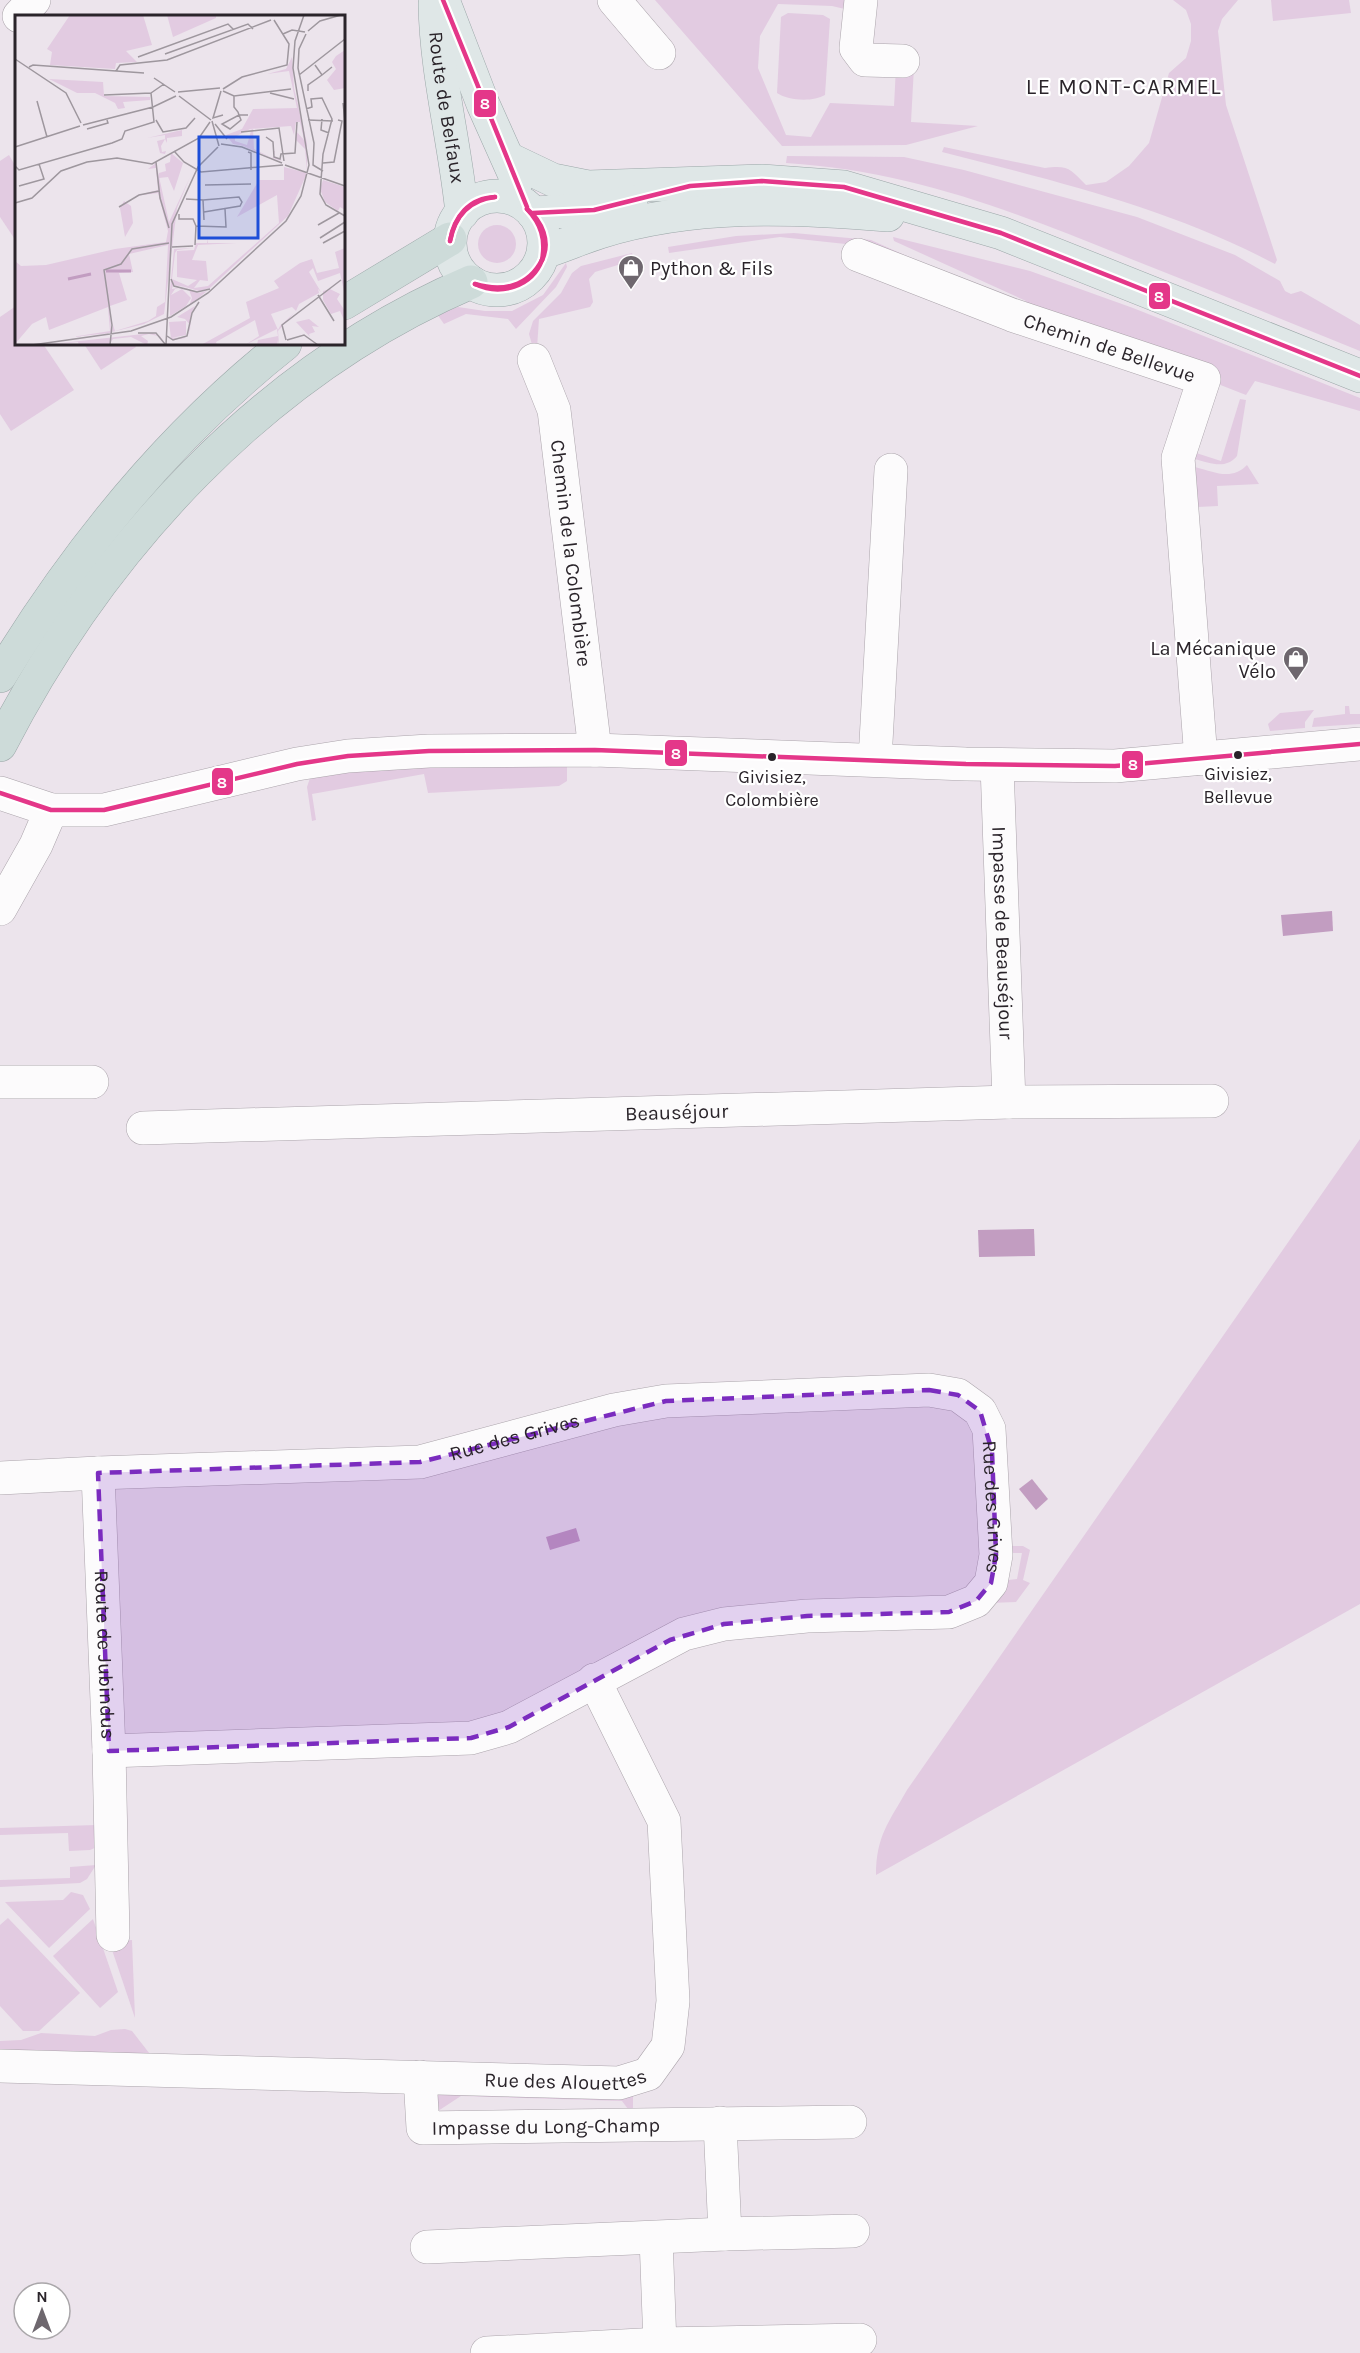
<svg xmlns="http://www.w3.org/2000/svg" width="1360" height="2353" viewBox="0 0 1360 2353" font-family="Karla,sans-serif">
<rect width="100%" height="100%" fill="#ece4ec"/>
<!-- green -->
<g fill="#e2cbe1">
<path d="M655,0h196l-2,10 -17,-4 -54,-2 -18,32 -2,32 28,67 25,2 19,-34 64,3 2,-39h18l-3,55 67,4 -72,19 -124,1z"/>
<path d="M1173,0h65l-16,19 -4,12 8,74 51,155 -2,4c-106,-56 -217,-82 -333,-112l2,-5 101,21c24,-3 25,1 41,17l20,-3 23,-16 20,-23 20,-70 17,-15 5,-17v-17l-5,-14z"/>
<path d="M1271,0h78l2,13 -78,8z"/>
<path d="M788,13l35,2 7,4 -5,76c-12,7 -36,6 -48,-2l4,-76z"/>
<path d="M9,155l7,12v74l-16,-24v-56z"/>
<path d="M787,156l117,1 60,13 173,47 98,38 45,26 5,10 6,3 10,-3 59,34v26c-76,-31 -152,-62 -229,-92 -116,-47 -218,-88 -345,-96z"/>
<circle cx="497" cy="244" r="19"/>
<path d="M794,233l77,7 118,53 -134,-48 -75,-8 -111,16 -1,-6 68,-11z"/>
<path d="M893,237l137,34 103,37 227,90v13l-105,-30 -9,14 -222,-87 2,-7 -132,-60z"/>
<path d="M632,253l2,7 -39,12 -6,7 4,23 -3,5 -51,12 -2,29h-4l-4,-14 4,-13 28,-28 11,-20 9,-7z"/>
<path d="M566,263l1,4 -11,20 -40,42 -8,-10 -42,-5 -22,10 -7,-10 21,-7 27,4h27l31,-16z"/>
<path d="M16,306v38h27l31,46 -63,41 -11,-17v-97z"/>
<path d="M84,344h50l2,3 -35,23z"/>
<path d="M1240,399l6,1 -9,56c-12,14 -26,7 -43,3l-4,-8 31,10z"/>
<path d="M1247,465l12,19 -42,2 1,20 -20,1 -3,-40c19,5 37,14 52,-2z"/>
<path d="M1345,706h4l1,8h10v10l-48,3 2,-9 31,-4z"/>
<path d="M1314,710l-9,12v6l-35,3 -2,-7 12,-11z"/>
<path d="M567,766v15l-8,5 -131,7 -4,-19 -112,20 4,26 -4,1 -5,-34 3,-9 42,-11z"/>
<path d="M1360,1139v465l-484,271c0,-39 13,-53 31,-85z"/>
<path d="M1006,1546h17l7,4 -7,30 7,3 -14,19 -26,1 10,-22 17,-2 5,-26h-16z"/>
<path d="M96,1825l1,22 -7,3 -21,1 -1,-18 -68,2v-7z"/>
<path d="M96,1865l-9,14 -7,4 -80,4v-7l70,-2v-11z"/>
<path d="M71,1892l12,3 7,14 -41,39 -44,-46 58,-2z"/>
<path d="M8,1918l72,75 -41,38h-16l-23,-25v-81z"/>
<path d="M93,1919l25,73 -18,16 -47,-52z"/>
<path d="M132,1940l3,78 -26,-77z"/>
<path d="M125,2029l7,2 21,27 -153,-6v-11l21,-1 20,-7 54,3 16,-6z"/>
<path d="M431,2094h202v15h-5l-6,-8 -161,-5 -23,15z"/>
</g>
<!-- water -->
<g fill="#c29dc1">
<path d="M1332,911l1,20 -50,5 -2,-21z"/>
<path d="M1034,1229l1,27 -56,1 -1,-27z"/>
<path d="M1032,1479l16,20 -12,11 -17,-21z"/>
<path d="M576,1528l4,13 -30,9 -4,-13z"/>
</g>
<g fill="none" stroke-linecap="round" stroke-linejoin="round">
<defs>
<g id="minor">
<path d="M614,0l45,53"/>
<path d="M861,0l-5,48 9,12 38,1"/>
<path d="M19,16l15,-16"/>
<path id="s1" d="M858,255l154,60 192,64 -26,79 23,301"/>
<path id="s2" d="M534,360l20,50 41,340"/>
<path d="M875,760l16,-290"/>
<path id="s3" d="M997,765l12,337"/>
<path d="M0,793l51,17h53l193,-46 51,-8 81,-5 166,-1 371,14 149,2 245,-22"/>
<path d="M0,909l36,-64 15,-35"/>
<path d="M0,1082h92"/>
<path id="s4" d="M143,1128l866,-26 203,-1"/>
<path id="s5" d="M98,1473l322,-11 194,-52 52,-9 263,-11 29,5 22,16 9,18 7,126 -5,28 -15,18 -27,11 -142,4 -83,8 -40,10 -175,93 -38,11 -362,13"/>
<path id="s6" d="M0,1478l98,-5 11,278 4,184"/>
<path id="s7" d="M0,2066l619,17 29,-9 20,-28 5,-45 -9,-180 -70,-141"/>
<path id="s8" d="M420,2077l3,51 427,-6"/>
<path d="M720,2123l5,111 128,-3"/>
<path d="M656,2238l4,106 200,-4"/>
<path d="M427,2247l298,-13"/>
<path d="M487,2353l173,-9"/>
</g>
<g id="major">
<path d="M443,0l40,104 34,76"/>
<path id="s9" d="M435,4c1,69 20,139 27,209"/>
<path d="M509,159l44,21 35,7 174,-6 82,6 157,46 359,143"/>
<circle cx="497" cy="243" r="47"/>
<path d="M533,213l61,-3 37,-8"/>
<path d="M544,252c19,-6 37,-14 56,-20 94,-29 192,-25 288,-17"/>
</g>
<g id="highway">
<path d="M344,303l106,-64"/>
<path d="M0,676c76,-125 170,-241 285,-332"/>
<path d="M0,745c102,-198 263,-374 471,-463"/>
</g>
</defs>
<!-- minor casing -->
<use href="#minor" stroke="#aba4ab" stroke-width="34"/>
<!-- major casing -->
<use href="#major" stroke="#9ba7a8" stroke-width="34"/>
<!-- highway casing -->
<use href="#highway" stroke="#9ba7a8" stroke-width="34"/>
<!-- minor -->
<use href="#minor" stroke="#fcfbfc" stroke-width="33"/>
<!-- major -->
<use href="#major" stroke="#dfe7e7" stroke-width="33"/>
<!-- highway -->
<use href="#highway" stroke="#cddbd9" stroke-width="33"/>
<defs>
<g id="bus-1">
<path d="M443,0l84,207"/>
<path d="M527,209c15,12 24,33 15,51"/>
<path d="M527,209c14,15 19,30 15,51"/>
<path d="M533,213l61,-3 96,-24 72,-5 82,6 157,46 359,143"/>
<path d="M450,241c4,-24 19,-43 45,-44"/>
<path d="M450,241c5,-25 19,-41 45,-44"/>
<path d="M475,284c27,8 53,3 67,-24"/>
<path d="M475,284c25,12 57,3 67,-24"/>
<path d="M0,793l51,17h53l193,-46 51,-8 81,-5 166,-1 371,14 149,2 245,-22"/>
</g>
</defs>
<!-- bus-1 casing -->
<use href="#bus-1" stroke="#fff" stroke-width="9"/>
<!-- bus-1 -->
<use href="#bus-1" stroke="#e43789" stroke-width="4.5"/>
</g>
<!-- marked area -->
<path fill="#7b2cbf" fill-opacity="0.2" stroke="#7b2cbf" stroke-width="4.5" stroke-dasharray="12 8" stroke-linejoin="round" d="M929,1390l29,5 22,16 12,40 4,104 -5,28 -15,18 -27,11 -142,4 -83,8 -54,16 -161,87 -38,11 -362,13 -11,-278 322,-11 246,-61z"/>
<!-- icons -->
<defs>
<symbol id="shop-pin" viewBox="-11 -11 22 30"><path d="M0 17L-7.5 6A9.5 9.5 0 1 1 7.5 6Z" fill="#6e676e" stroke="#fff"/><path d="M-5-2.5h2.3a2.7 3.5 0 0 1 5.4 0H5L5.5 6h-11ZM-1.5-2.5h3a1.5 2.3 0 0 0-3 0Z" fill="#fff"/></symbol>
</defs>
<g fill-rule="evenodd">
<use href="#shop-pin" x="616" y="253" width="30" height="40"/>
<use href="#shop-pin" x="1281" y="644" width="30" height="40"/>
</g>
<!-- markers -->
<g fill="#2a242a" stroke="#fff" stroke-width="2">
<circle cx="1238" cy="755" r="5"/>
<circle cx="772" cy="757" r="5"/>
</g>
<g text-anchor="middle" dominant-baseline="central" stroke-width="4.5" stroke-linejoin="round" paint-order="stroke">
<!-- bus labels -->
<g font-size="18" fill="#2a242a" stroke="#fff">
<text x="1238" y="774">Givisiez,<tspan x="1238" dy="23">Bellevue</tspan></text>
<text x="772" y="777">Givisiez,<tspan x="772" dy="23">Colombière</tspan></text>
</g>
<!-- street labels -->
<g font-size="20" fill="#2a242a" stroke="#fff">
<text stroke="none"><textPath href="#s9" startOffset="104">Route de Belfaux</textPath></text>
<text stroke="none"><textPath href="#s1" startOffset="268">Chemin de Bellevue</textPath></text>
<text stroke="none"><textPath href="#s2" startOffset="198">Chemin de la Colombière</textPath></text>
<text stroke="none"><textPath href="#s3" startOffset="168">Impasse de Beauséjour</textPath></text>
<text stroke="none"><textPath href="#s4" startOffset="534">Beauséjour</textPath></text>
<text stroke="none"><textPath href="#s5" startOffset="420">Rue des Grives</textPath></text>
<text stroke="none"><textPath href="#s5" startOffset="994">Rue des Grives</textPath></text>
<text stroke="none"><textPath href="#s6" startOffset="280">Route de Jubindus</textPath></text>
<text stroke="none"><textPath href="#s7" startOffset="566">Rue des Alouettes</textPath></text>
<text stroke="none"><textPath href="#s8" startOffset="174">Impasse du Long-Champ</textPath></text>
</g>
<!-- poi labels -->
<g font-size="20" fill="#2a242a" stroke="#fff" text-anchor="start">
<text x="650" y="268">Python &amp; Fils</text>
<text x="1276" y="648" text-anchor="end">La Mécanique<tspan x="1276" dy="23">Vélo</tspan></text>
</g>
<!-- quarter labels -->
<g font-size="22" letter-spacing="1.5" fill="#2a242a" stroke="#fff">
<text x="1124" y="87">LE MONT-CARMEL</text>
</g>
</g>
<!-- overview -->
<g transform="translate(15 15)">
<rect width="330" height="330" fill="#ece4ec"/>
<path d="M55,0h73l9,30 -26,6 11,11 -21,1 -1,6 -65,-4 2,-13 -5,-3zM152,0h49v3l-43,19zM330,35v38l-11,2 -7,-10 9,-11 -4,-7 4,-6zM277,42l2,31 13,55v28l-2,-22 -10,-10 1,-8 8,9 -4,-18h-4l-2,13 -3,-9 -41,3 -15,8v4l12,4 4,-14h-4l6,-2 1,20 18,9 2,-1v-6h1l-1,5 8,5 -10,-3 -29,-12 -10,-2 -7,-9 16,-6 11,-20 44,-1 -8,-37 -22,3 19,-5zM34,64l54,3 1,14 46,1v3l-27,2 2,6 -7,1 -3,-6 -20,-10h-18zM167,115v6l-15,2v5l-2,-4 -4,7 1,6 4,-1 -1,3 -5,-1 -3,-12 8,-2v-4l-18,3zM156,138l12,10 -9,28 -6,-14 -9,1v-5l7,-2 -1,-7 5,-2zM141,148l13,59 21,-45 -13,31 -13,106 -20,10 -32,8 1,-7 2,6 33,-10 8,-5 1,-9 8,-5 3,-57 -39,9 4,18 -14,1 8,27 -17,6 1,27 -39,4 38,-6 -2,-24 -59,23 -3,-13 -14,7 -17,20v-83l6,5 25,-1 69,-16 51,-7 2,-11 -10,-38 -23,3 23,-6 -2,-22 -8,1zM269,152l23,6 -19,43 -78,72 -11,3 -14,-4 -12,-2 -1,4 10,-2 4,1 12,5 9,-2 -18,15 3,-8 -3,-8 -7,-3 -7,2 -4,6 11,-6 9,9 -5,8 -16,10v-26l4,-41 19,-1 -16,2 -2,3 -3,26 16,7 9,-6 -20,-3v-26l17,-1 2,-7h11v-4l1,4h29l-39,2 -6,15 14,1 2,20 -8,-1 -6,8 14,-2 71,-63 -2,-28 -40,22 22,-37h25zM308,165l22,7v23l-5,-3 -2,4 -13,-9 -5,-13zM109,186l7,5 2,17 -8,14 -5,-29zM330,233v48l-5,-23 -22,8 -5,-13 -4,4 12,20 -3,-3 1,4 -20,11 -3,7 -4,-4 -21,7 7,16 2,-4 14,-13 -16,18 1,14 -1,-5 -1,5h-20l1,-5 20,-4 -1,-7 -32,16 14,-9 -4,-16 -39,22 1,3h-16l49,-27 -4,-16 33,-14 -5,-7 26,-18 12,-4 5,14 22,-5 -4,-16zM315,274l10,5 -3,5 8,12v11l-5,-11 -9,3 -8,-14v-9zM180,291l-4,8 -1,16 -1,2 -1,3 -3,3 -4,1h-10l-2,-17 17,-1v14l-15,3 14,-1 4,-5 1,-7 -5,-6 -8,-2zM294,304l10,8 -7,-1 3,6 -6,2 1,3 -14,-15zM137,318l8,3 5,9 -7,-9 -9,-2 -8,2 7,5 -1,4 -16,-8 -18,2 -4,6h-30l-1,-3 -34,3z" fill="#e2cbe1"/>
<path fill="none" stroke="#c29dc1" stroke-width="3" d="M91,256h25M53,264l23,-5"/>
<path fill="none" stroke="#9e979e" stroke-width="1.5" d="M293,16l12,-10 21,-6M268,19l9,-4 13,2M291,19l-7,15 -1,19 16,75 -1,22 10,6M150,39l83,-30 5,5M123,42l90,-33 5,5M0,44l51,34 15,30M300,50l7,10 10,-8M14,52l4,-2 111,8M101,56l4,-6 47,-5 104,-40M284,60l46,-36M139,63l21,14M208,74l19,-12 45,-12 2,-21 -15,-24M206,76l-8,27 10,-3M208,76l11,5 57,-7M293,76v-6l14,-10M163,77l42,-4M255,78l24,6M89,80l47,-2M164,81l32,24M219,81v11l4,5 1,3 2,5 -11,9 -8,-5 17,-9h9M22,86l10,36M328,88l2,18M291,94l6,-2 -1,-8 11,-1 10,21 -9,35 -3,40 6,11 19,11M307,104l-1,11 8,3M141,105l7,12 23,-4 9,-10M293,105l25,1M197,106l7,25M200,109l12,15M68,110l70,-18 23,-11M72,114l21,-6 -1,-3M226,117l38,-4 5,33M251,122l7,5 1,15 6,2 1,-5 14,-1 2,-31M206,129l21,3 40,16M0,132l65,-21M159,136l10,11 17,10 82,-7M233,137l3,1v17M141,147l4,36 9,30M308,148l11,-1 8,-41 -4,-1M270,150l60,21M0,151l4,4 93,-27 10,-4 3,-8 29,-9 -3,-29 13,-9M190,170l46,-1M4,171l25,-7 -5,-15M171,184l17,1 1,20M188,185l36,-3 3,5 -2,4 -36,6M0,188l17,-5 29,-27 26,-9 30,-4 35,6 47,-26 11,-16M104,192l20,-12 20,-4M164,199v5h14l3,7 30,1 -1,-18M303,210l21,-12M305,223l25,-16M308,228l22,-12M180,230l1,-19M157,232l21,-1M156,264l3,7 23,6 13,-3M303,280l16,26M123,318h18l9,11M152,321l6,4 14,-4 5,-23 7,-11M271,325l-4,-15 59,-45M272,325l17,-5 14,10M17,330l99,-14 40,-14 37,-24 78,-72 15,-25 8,-31 -16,-97 2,-27 9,-26M95,330l2,-20 -8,-55 17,-6 11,-15 37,-6M151,330l6,-121 26,-57 20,-20"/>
<path fill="#1d4ed8" fill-opacity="0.15" stroke="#1d4ed8" stroke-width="3" d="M184,122h59v101h-59z"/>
<rect width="330" height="330" fill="none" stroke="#2a242a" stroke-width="3"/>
</g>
<g stroke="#fff" stroke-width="2">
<rect x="473" y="89" width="24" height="29" rx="6" fill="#e43789"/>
<rect x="1148" y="282" width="23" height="28" rx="6" fill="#e43789"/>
<rect x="664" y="739" width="24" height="28" rx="6" fill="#e43789"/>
<rect x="1121" y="750" width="23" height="29" rx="6" fill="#e43789"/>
<rect x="211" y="767" width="23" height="29" rx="6" fill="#e43789"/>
</g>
<g font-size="16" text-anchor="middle" font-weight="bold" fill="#fff">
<text x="485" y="109">8</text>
<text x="1159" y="302">8</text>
<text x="676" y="759">8</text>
<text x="1133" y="770">8</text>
<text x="222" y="788">8</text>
</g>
<!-- north arrow -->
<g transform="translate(42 2311)"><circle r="28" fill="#ffffff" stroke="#aaa7aa" stroke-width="1.5"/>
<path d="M0-4.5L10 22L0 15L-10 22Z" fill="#6e676e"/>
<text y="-9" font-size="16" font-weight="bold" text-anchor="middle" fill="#2a242a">N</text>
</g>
</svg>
